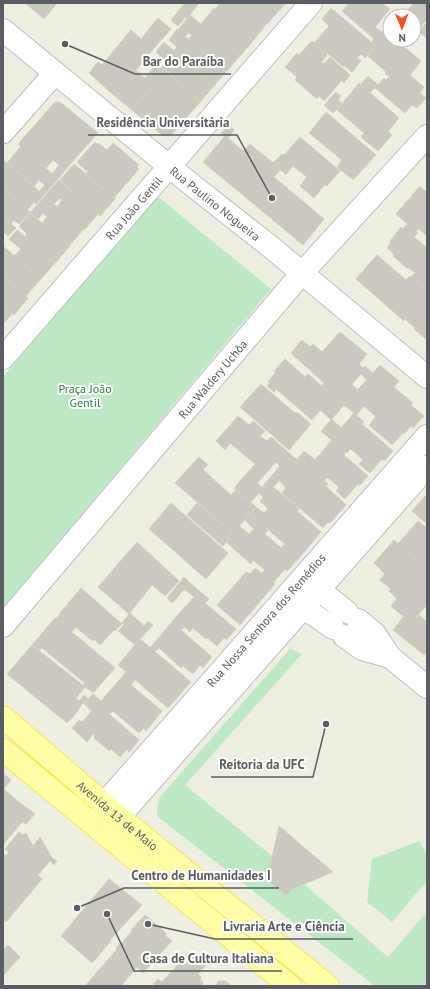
<svg xmlns="http://www.w3.org/2000/svg" width="430" height="989" viewBox="0 0 430 989" font-family="'PT Sans',sans-serif">
<rect width="100%" height="100%" fill="#efeee2"/>
<!-- green -->
<g fill="#bce8c3">
<path d="M156,195l115,94 -268,319v-231z"/>
<path d="M290,649l12,5 -117,131 87,71 -3,15 -5,6 22,19 6,-7 12,-5 84,73 36,-42 3,2v69h-52l-217,-169 -1,-8 2,-11z"/>
<path d="M419,841l8,14v26l-35,41 -25,-20 5,-43z"/>
</g>
<!-- building -->
<g fill="#cac8bf" stroke="#d4d1c0" fill-rule="evenodd">
<path d="M25,3h32l-13,16z"/>
<path d="M185,3h14l-12,16 -2,-2 -1,2 -6,-4 -5,7 -2,-2z"/>
<path d="M216,3h22l27,23 -12,15 -38,-31 4,-5z"/>
<path d="M238,3h30l10,9 -13,14z"/>
<path d="M268,3h18l-8,9z"/>
<path d="M349,3h33l8,6 -15,18 11,8 -10,11 -4,-4 2,-3 -32,-28z"/>
<path d="M414,3h13v16l-13,15v-18h-12z"/>
<path d="M214,8l39,33 -13,15 -39,-32z"/>
<path d="M331,8l45,38 -11,12 -4,-4 -4,4 4,3 -9,11 -7,-6 -1,1 -17,-14 -1,1 -12,-11 15,-17 -7,-7z"/>
<path d="M178,15l6,4 -6,7 -5,-4z"/>
<path d="M190,15l50,41 -14,16 -37,-33 3,-4 -4,-2 -3,4 -7,-7z"/>
<path d="M158,18l13,11 -23,26 3,2 -8,9 -2,-2 -6,7 3,1 -22,25 -27,-24 9,-11 4,3 29,-35 10,9z"/>
<path d="M427,22v16l-8,-6z"/>
<path d="M177,29l49,43 -13,15 -39,-36 3,-4 -8,-7z"/>
<path d="M390,30v10h18l-5,6 18,15 -11,14 -34,-29z"/>
<path d="M312,41l15,14 -6,7 3,2 6,-7 20,18 -6,8 -2,-3 -18,21 -5,-5 -2,3 -15,-13 -7,-6 2,-3 -12,-10 12,-14 2,2z"/>
<path d="M164,42l49,45 -13,15 -38,-35 5,-5 -11,-10z"/>
<path d="M376,46l48,41 -4,6 6,5 -9,10 -5,-3 -7,8 -30,-25 -5,5 -9,-9 7,-8 10,9 6,-7 2,2 4,-3 -5,-4 1,-1 -18,-16z"/>
<path d="M157,63l43,39 -12,14 -44,-37z"/>
<path d="M138,72l15,14 -21,24 -16,-13z"/>
<path d="M359,83l40,35 -11,13 4,4 -14,16 -17,-14 3,-4 -27,-23z"/>
<path d="M153,86l12,10 -21,24 -12,-10z"/>
<path d="M336,92l5,4 -3,4 4,3 -9,10 -9,-8z"/>
<path d="M165,96l23,20 -16,18 -4,2 -6,-1 -18,-15z"/>
<path d="M55,102h5l38,31 -26,29 -39,-35z"/>
<path d="M326,112l50,43 -23,25 -16,-13 5,-7 -33,-27z"/>
<path d="M228,125l6,5 -6,8 15,13 7,-7 11,9 20,16 -7,8 50,42 -21,26 -100,-83 22,-26 -4,-3z"/>
<path d="M33,127l39,35 -14,17 -6,-5 7,-9 -6,-5 -7,8 -28,-24z"/>
<path d="M300,137l40,34 -13,15 -2,-2 -11,14 -14,-12 7,-9 -14,-11 -7,9 -13,-12 9,-9 2,1z"/>
<path d="M95,142l2,2 1,-1 9,7 6,-7 26,22 -2,2 2,2 -25,29 -28,-24 2,-2 -11,-10z"/>
<path d="M21,146l37,33 -14,16 -5,-4 6,-6 -6,-5 -5,6 -27,-23z"/>
<path d="M3,160l41,35 -8,9 -2,-2 -7,8 -24,-22z"/>
<path d="M74,164l41,35 -15,17 -40,-36z"/>
<path d="M59,180l39,34 -14,16 -27,-23 5,-7 -2,-2 -6,6 -9,-8z"/>
<path d="M420,186l7,7v43l-9,-8 -2,4 -20,-18z"/>
<path d="M3,188l27,24 -11,12 -5,-4 -3,4 -8,-6z"/>
<path d="M45,196l38,34 -14,16 -27,-23 5,-6 -4,-4 -5,6 -8,-6z"/>
<path d="M30,213l40,33 -15,17 -30,-26 2,-3 -8,-8z"/>
<path d="M3,218l13,10 -8,8 -5,-4z"/>
<path d="M407,224l11,9 -4,4 13,11v43l-16,-14 4,-4 -6,-5 -1,1 -15,-13 1,-2 -7,-6 4,-6 -1,-1 11,-14 2,2z"/>
<path d="M17,230l38,33 -14,16 -27,-23 7,-7 -12,-10z"/>
<path d="M3,246l38,33 -15,17 -23,-20z"/>
<path d="M377,255l29,25 4,-4 17,15v23l-12,14 -10,-9 -1,2 -48,-42z"/>
<path d="M3,276l25,22 -14,17 -11,-10z"/>
<path d="M3,305l9,9 -9,10z"/>
<path d="M427,314v26l-13,-11z"/>
<path d="M340,332l27,22 -8,10 4,4 2,-2 7,6 -5,8 -6,-6 -9,10 6,6 -14,15 -22,-19 2,-3 -33,-30 11,-13 8,7 3,-3 9,8z"/>
<path d="M285,359l20,18 3,-3 36,31 -13,15 -11,-10 -8,10 -36,-31 -2,3 -7,-6 3,-3 -2,-1 8,-10 -2,-1z"/>
<path d="M380,365l19,16 -5,6 19,16 -2,2 13,11 -11,12 -2,-2 -7,8 -1,-1 -11,12 -23,-20 7,-8 -12,-11 -8,9 -12,-10z"/>
<path d="M261,384l34,29 2,-1 14,12 -22,26 -49,-43z"/>
<path d="M354,413l10,9 -2,2 31,27 -9,10 -2,-2 -12,14 -11,-9 4,-4 -12,-11 -4,4 -26,-22 11,-12 9,9z"/>
<path d="M238,416l11,9 4,-4 12,10 -5,5 7,5 4,-4 26,23 -33,38 -5,-5 -8,9 -17,-14 21,-24 -25,-21 -5,7 -9,-9zM276,462l4,4 -18,21 -5,-4z"/>
<path d="M332,440l14,12 -2,3 24,21 -8,9 -2,-1 -13,15 -9,-8 3,-4 -12,-10 -3,4 -26,-23 6,-7 11,9z"/>
<path d="M199,457l9,8 -5,4 10,10 18,16 5,-5 20,17 -23,26 -58,-50z"/>
<path d="M298,458l30,26 -2,2 20,19 -16,18 -2,-1 -5,6 -41,-35 4,-5 -7,-8z"/>
<path d="M273,487l26,21 -2,3 24,21 -21,25 -50,-43 6,-7 8,6 4,-4 -8,-8z"/>
<path d="M427,494v30l-15,-13z"/>
<path d="M171,503l57,50 -22,26 -57,-50z"/>
<path d="M197,503l36,30 -10,13 -36,-31z"/>
<path d="M250,514l18,16 -3,4 16,14 4,-4 15,13 -13,14 -2,-2 -12,14 -11,-10 3,-3 -12,-10 -2,4 -25,-22 13,-16 10,8 5,-5 -9,-9z"/>
<path d="M418,521l9,7v41l-29,-25z"/>
<path d="M394,540l33,29v36l-16,18 -20,-17 6,-7 -8,-8 2,-2 -11,-9 5,-6 -11,-11z"/>
<path d="M137,542l42,39 -14,15 -13,-11 -23,29 -31,-27z"/>
<path d="M255,568l20,16 -35,41 -23,-20 29,-33 4,2z"/>
<path d="M184,577l6,6 -18,20 -5,-5z"/>
<path d="M190,583l19,16 -4,4 31,26 -10,11 -2,-2 -7,8 -8,-7 -1,-1 -2,1 -13,-11 -3,4 -15,-14 19,-21 -10,-8z"/>
<path d="M81,588l41,36 -7,7 -1,-1 -14,15 -6,-6 -1,2 -34,-27z"/>
<path d="M130,613l14,13 4,-5 5,4 -13,14 -18,-16z"/>
<path d="M60,614l16,13 -4,5 43,36 -22,25 -10,-8 2,-2 -43,-35 -2,2 -8,-5 23,-27 1,1z"/>
<path d="M419,615l8,7v29l-3,4 -31,-25 11,-14 7,7z"/>
<path d="M175,618l10,9 -4,3 31,27 -9,11 -3,-3 -7,9 -10,-8 -2,2 -22,-20 -4,3 -5,-3z"/>
<path d="M124,625l16,14 -5,6 -17,-14z"/>
<path d="M140,639l51,43 -23,26 -50,-43z"/>
<path d="M32,645l53,42 -9,11 3,3 5,-6 4,4 -4,5 -1,-1 -6,8h1l-11,12 -60,-49z"/>
<path d="M126,672l9,8 -4,5 31,26 -16,20 -2,-3 -5,5 -38,-32z"/>
<path d="M93,694l20,17 -4,3 30,26 -10,12 -2,-3 -7,8 -9,-8 -2,2 -15,-13 1,-2 -2,-2 -6,8 -15,-14 7,-8 3,2 10,-11 -8,-7z"/>
<path d="M3,773l8,7 -8,10z"/>
<path d="M4,789l15,13 -16,18v-30z"/>
<path d="M19,802l16,12 -9,10 -4,-2 -19,23v-25z"/>
<path d="M279,826l54,46 -41,17 -6,7 -22,-19 5,-6z"/>
<path d="M19,832l4,3 3,-2 7,13 7,-9 12,21 5,3 -3,4 -4,-4 -12,14 4,4 -36,43 -3,-3v-66l3,3 3,-4 -4,-3z"/>
<path d="M109,879l33,26 -32,35 1,1 -19,22 -31,-27z"/>
<path d="M145,915l20,17 1,2 -1,1 7,6 -29,32 -6,-6 -16,19h-36l32,-37 -1,-1 4,-5 1,1 11,-13 -1,-1z"/>
<path d="M8,945l12,12 -17,19v-26z"/>
<path d="M189,952l17,13 -8,9 3,3 -1,2 3,4 -2,3h-49l6,-7 4,3z"/>
<path d="M219,981h7l6,5h-17z"/>
</g>
<g fill="none" stroke-linecap="round" stroke-linejoin="round">
<defs>
<g id="minor">
<path id="s1" d="M3,30l184,151 85,67 155,129"/>
<path d="M3,132l52,-59"/>
<path id="s2" d="M3,358l308,-355"/>
<path d="M307,580l40,32"/>
<path d="M291,599l42,29"/>
<path d="M358,620l17,14 15,23 37,30"/>
<path id="s3" d="M3,626l299,-353 125,-137"/>
<path d="M344,636l18,13 28,8"/>
<path id="s4" d="M104,804l323,-368"/>
<path d="M119,817l308,-350"/>
</g>
<g id="major">
<path id="s5" d="M3,717l116,100 209,169"/>
<path d="M3,750l287,236"/>
</g>
</defs>
<!-- minor casing -->
<use href="#minor" stroke="#bcbec5" stroke-width="24"/>
<!-- major casing -->
<use href="#major" stroke="#fce64d" stroke-width="24"/>
<!-- minor -->
<use href="#minor" stroke="#fff" stroke-width="22"/>
<!-- major -->
<use href="#major" stroke="#fffea6" stroke-width="22"/>
</g>
<g text-anchor="middle" dominant-baseline="central" stroke-width="4" stroke-linejoin="round" paint-order="stroke">
<!-- street labels -->
<g font-size="12" fill="#5a5d64" stroke="#fff">
<text stroke="none"><textPath href="#s1" startOffset="274">Rua Paulino Nogueira</textPath></text>
<text stroke="none"><textPath href="#s2" startOffset="199">Rua João Gentil</textPath></text>
<text stroke="none"><textPath href="#s3" startOffset="324">Rua Waldery Uchôa</textPath></text>
<text stroke="none"><textPath href="#s4" startOffset="245">Rua Nossa Senhora dos Remédios</textPath></text>
<text stroke="none"><textPath href="#s5" startOffset="151">Avenida 13 de Maio</textPath></text>
</g>
<!-- park labels -->
<g font-size="12" fill="#2d823e" stroke="#fff">
<text x="85" y="388">Praça João<tspan x="85" dy="14">Gentil</tspan></text>
</g>
</g>
<!-- callouts -->
<path fill="none" stroke="#5a5d64" stroke-width="1.5" d="M65 44L135 74H231M272 198L237 135H88M326 724L313 777H211M77 908L124 888H279M148 924L215 939H353M107 914L134 971H282"/>
<g fill="#5a5d64" stroke="#fff" stroke-width="1.5">
<circle cx="65" cy="44" r="4"/>
<circle cx="272" cy="198" r="4"/>
<circle cx="326" cy="724" r="4"/>
<circle cx="77" cy="908" r="4"/>
<circle cx="148" cy="924" r="4"/>
<circle cx="107" cy="914" r="4"/>
</g>
<g font-size="13" text-anchor="middle" font-weight="bold" fill="#5a5d64" stroke="#fff" stroke-width="4" stroke-linejoin="round" paint-order="stroke">
<text x="183" y="66">Bar do Paraíba</text>
<text x="163" y="127">Residência Universitária</text>
<text x="262" y="769">Reitoria da UFC</text>
<text x="201" y="880">Centro de Humanidades I</text>
<text x="284" y="931">Livraria Arte e Ciência</text>
<text x="208" y="963">Casa de Cultura Italiana</text>
</g>
<!-- border -->
<rect width="430" height="989" fill="none" stroke="#5a5d64" stroke-width="8"/>
<!-- north arrow -->
<g transform="translate(402 28) rotate(179)"><circle r="19" fill="#ffffff" stroke="#bdbec1"/>
<path d="M0-3L7 15L0 10L-7 15Z" fill="#f75220"/>
<text y="-6" font-size="11" font-weight="bold" text-anchor="middle" fill="#5a5d64">N</text>
</g>
</svg>
